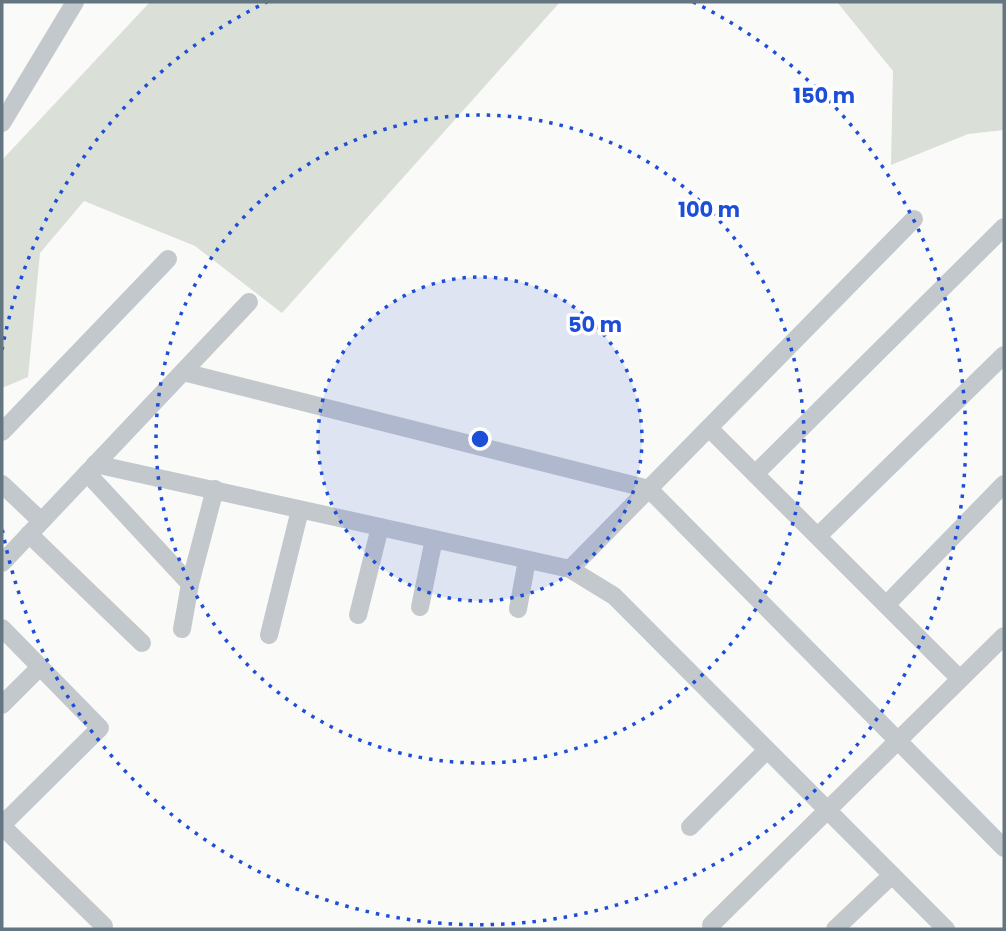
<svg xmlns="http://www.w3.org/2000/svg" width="1006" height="931" viewBox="0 0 1006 931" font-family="Poppins,sans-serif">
<rect width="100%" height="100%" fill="#fafaf8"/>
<!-- green -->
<g fill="#dadfd7">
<path d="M150,2h410l-278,311 -87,-67 -111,-45 -44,52 -12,124 -26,11v-228z"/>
<path d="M837,2h167v128l-36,4 -77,31 2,-94z"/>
</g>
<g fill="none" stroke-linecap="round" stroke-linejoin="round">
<!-- street -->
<g stroke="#c3c8cc" stroke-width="18">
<path d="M2,123l73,-121"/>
<path d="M183,372l466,117 355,359"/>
<path d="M709,428l251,251"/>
<path d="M2,432l166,-173"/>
<path d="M95,464l475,105 44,27 332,333"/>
<path d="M87,473l103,111"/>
<path d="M755,474l249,-247"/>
<path d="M2,484l39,37"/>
<path d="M29,534l113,109"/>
<path d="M818,536l186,-181"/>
<path d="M2,563l247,-261"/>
<path d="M570,569l344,-350"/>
<path d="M887,604l117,-120"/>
<path d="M420,607l14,-68"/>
<path d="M518,609l9,-49"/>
<path d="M358,615l22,-88"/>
<path d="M2,628l98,100 -98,97"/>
<path d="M182,629l8,-45 25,-95"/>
<path d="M269,635l31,-125"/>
<path d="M2,705l38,-38"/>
<path d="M2,826l102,100"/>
<path d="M690,827l77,-77"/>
<path d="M711,925l293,-289"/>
<path d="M835,929l57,-54"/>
</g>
</g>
<!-- distance rings -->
<circle cx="480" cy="439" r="162" fill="#1d4ed8" fill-opacity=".12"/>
<g fill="none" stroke="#1d4ed8" stroke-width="3.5" stroke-dasharray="3.5 7">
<circle cx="480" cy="439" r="162"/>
<circle cx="480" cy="439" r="324"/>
<path d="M2 350A486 486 0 0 1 267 2M693 2A486 486 0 1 1 2 528"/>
</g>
<circle cx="480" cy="439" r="10" fill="#1d4ed8" stroke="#fff" stroke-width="3.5"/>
<g font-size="21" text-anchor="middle" font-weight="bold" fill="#1d4ed8" stroke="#fff" stroke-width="7" stroke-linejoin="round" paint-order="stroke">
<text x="824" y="103">150 m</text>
<text x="709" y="217">100 m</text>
<text x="595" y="332">50 m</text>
</g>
<!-- border -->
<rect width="1006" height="931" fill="none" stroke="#657683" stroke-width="7"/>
</svg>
